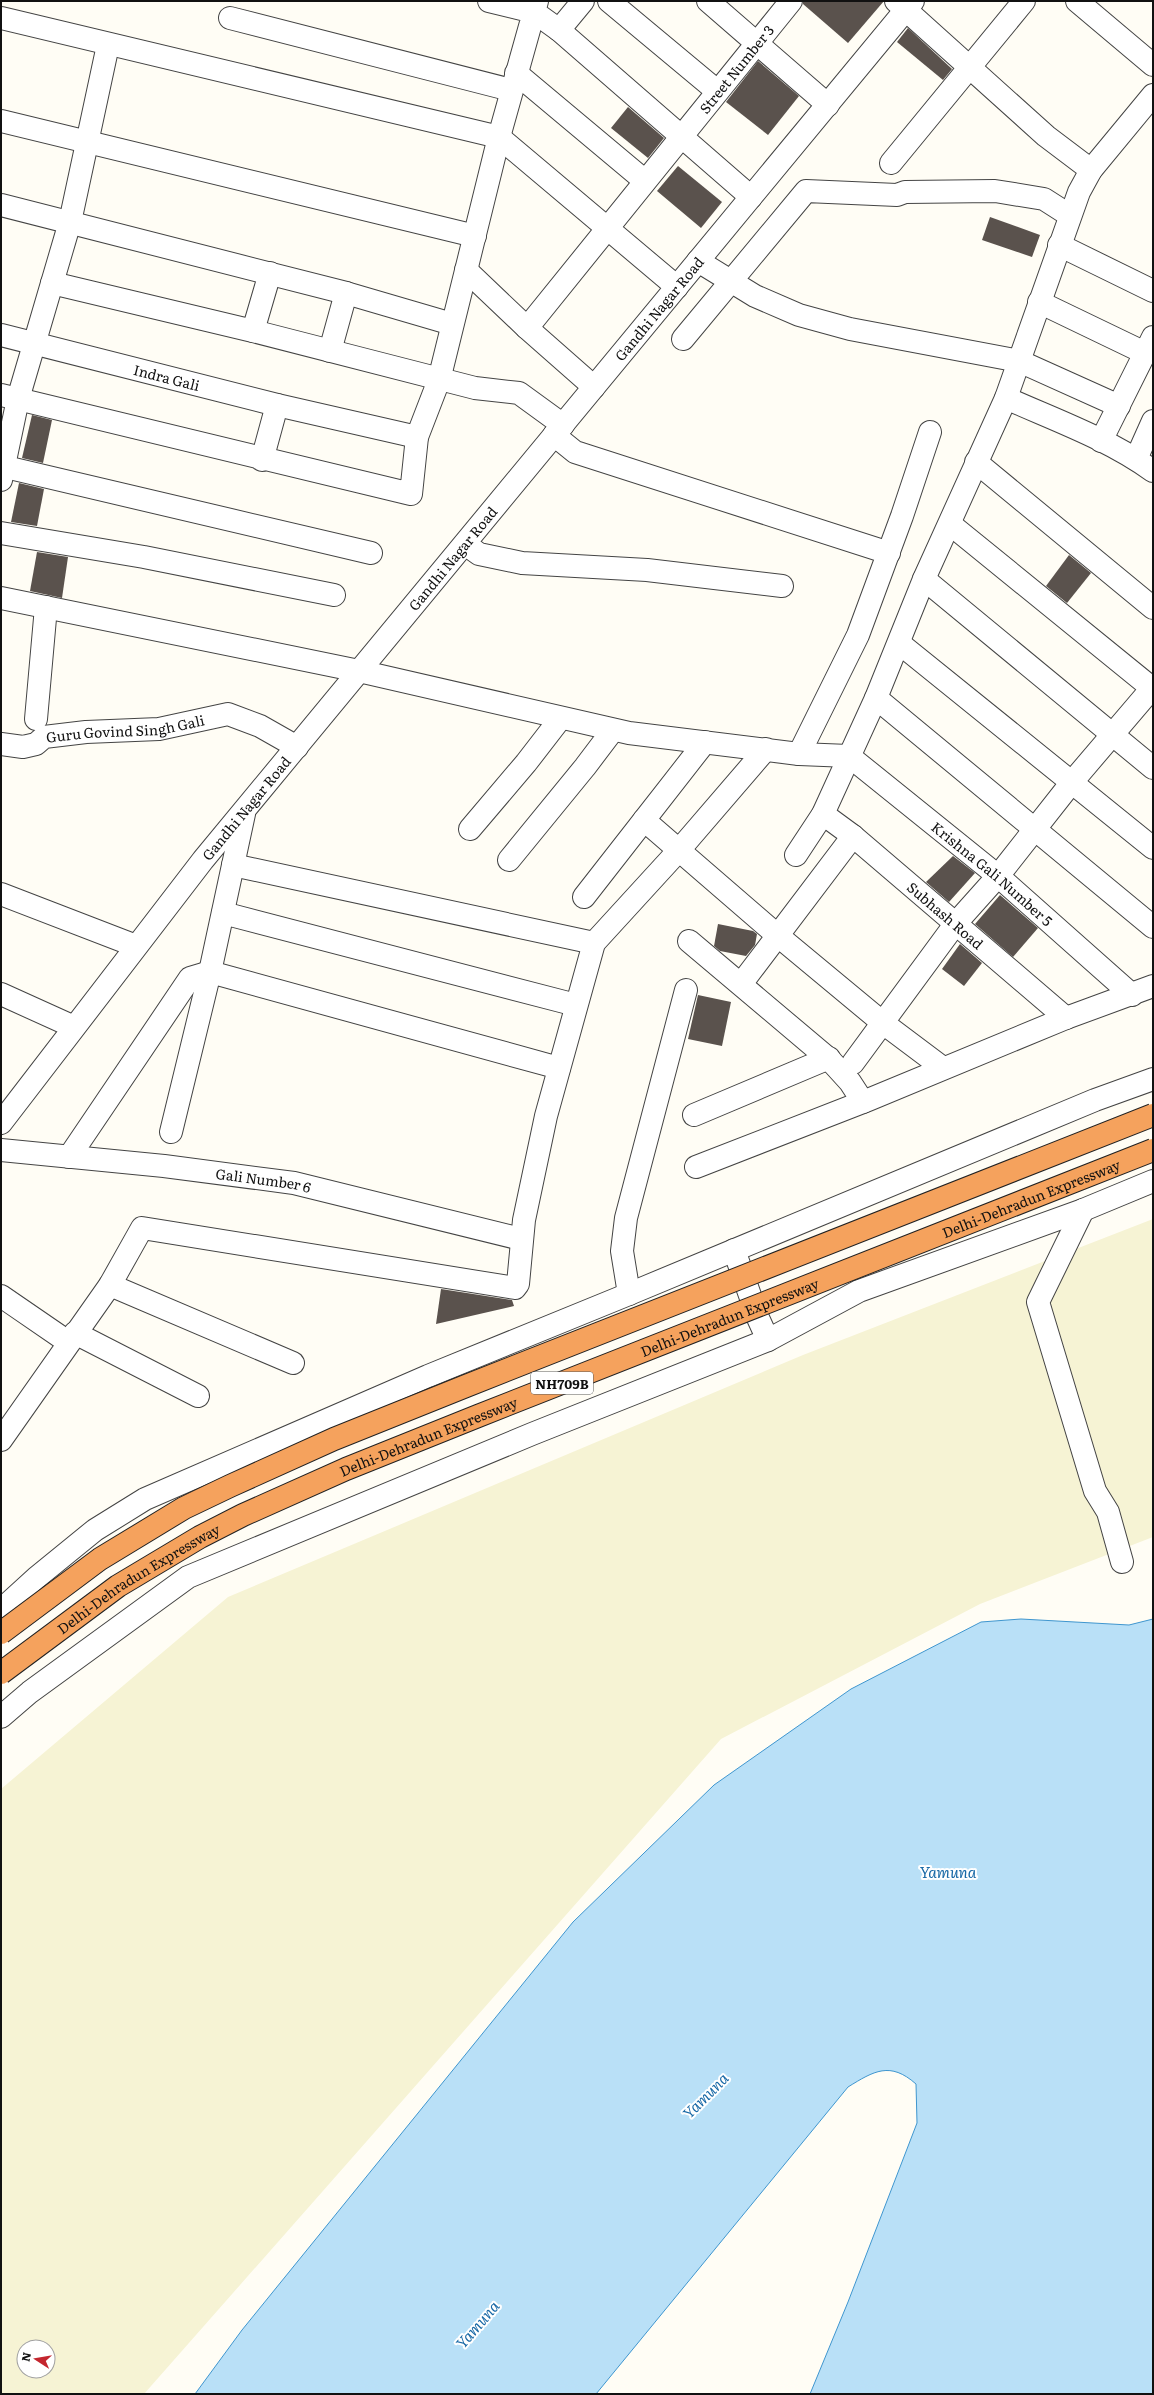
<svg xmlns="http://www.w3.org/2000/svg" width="1154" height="2395" viewBox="0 0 1154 2395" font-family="Literata,serif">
<rect width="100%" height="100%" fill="#fffdf5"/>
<!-- farmland -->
<path fill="#f6f3d4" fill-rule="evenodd" d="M1153,1219v318l-173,67 -259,135 -577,655h-143v-605l227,-192 575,-242zM24,2347h24v24h-24z"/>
<!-- water -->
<path fill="#b9e0f7" stroke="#3f96cf" d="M1021,1619l108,6 24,-6v775h-343l38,-92 69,-179 -1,-39c-26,-23 -42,-13 -68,3l-252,307h-401l47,-64 331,-408 141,-137 137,-96 130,-67z"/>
<!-- building -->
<g fill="#5a524d">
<path d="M803,1h81l-36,42 -45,-39z"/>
<path d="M908,28l44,41 -9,11 -46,-38z"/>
<path d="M758,61l41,35 -31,39 -42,-33z"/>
<path d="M628,107l36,31 -16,20 -37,-30z"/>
<path d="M678,166l44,36 -21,26 -44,-37z"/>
<path d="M990,217l50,18 -8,22 -50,-17z"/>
<path d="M32,415l20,5 -9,43 -21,-5z"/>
<path d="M19,483l25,6 -7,37 -26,-4z"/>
<path d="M37,552l31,5 -6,41 -32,-7z"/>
<path d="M1069,555l22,18 -24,30 -21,-17z"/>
<path d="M953,856l22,17 -26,29 -23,-20z"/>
<path d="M1000,895l38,33 -25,29 -38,-33z"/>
<path d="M718,924l35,7 4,3 -2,11 -9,11 -26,-5 -6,-5z"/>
<path d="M960,944l22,19 -18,23 -22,-17z"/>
<path d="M698,995l33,7 -9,44 -34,-7z"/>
<path d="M441,1289l71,11 2,6 -78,18z"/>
</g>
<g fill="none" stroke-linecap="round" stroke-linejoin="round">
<defs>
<g id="minor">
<path d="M537,1l-3,11 25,18 192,167"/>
<path d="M609,1l108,90"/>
<path d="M708,1l120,104"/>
<path d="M896,1l150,135 45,34"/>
<path d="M1077,1l76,64"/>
<path d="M1,18l498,119 178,150"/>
<path d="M230,18l281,72"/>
<path d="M559,30l24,-29"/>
<path d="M516,73l129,108"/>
<path d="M1,121l474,115"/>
<path d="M891,163l133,-162"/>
<path d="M1,205l345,88 -16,58"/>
<path d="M1059,245l94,46"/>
<path d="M698,261l57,35 44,19 51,14 169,32 100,45"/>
<path d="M466,270l61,58 67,59"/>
<path d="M52,283l201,48 17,-58"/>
<path d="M346,293l106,31"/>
<path d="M1039,302l106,51"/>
<path id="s1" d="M527,328l264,-327"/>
<path d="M253,331l222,57 44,5 44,32"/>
<path id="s2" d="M1,335l276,70 -15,55"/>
<path d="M683,339l123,-148 91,4 8,-3 90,-1 49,8 25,16"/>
<path d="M1,395l410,99 6,-57 22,-57 60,-243 35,-125 -45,-11"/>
<path d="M1006,398c49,22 103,41 147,73"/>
<path d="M277,405l140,32"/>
<path d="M554,435l21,17 314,101"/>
<path d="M1101,441l52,-104"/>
<path d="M1136,459l17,-38"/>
<path d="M976,462l177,146"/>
<path d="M1,466l370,87"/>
<path d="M1,480l17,-81 52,-177 38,-177"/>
<path d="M950,524l203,165"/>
<path d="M1,533l143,24 190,38"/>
<path d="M465,544l14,10 43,9 125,7 135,16"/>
<path d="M924,579l229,189"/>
<path id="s3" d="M1,598l358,73 270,62 170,21 50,2 149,120 134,119"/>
<path d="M899,643l254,205"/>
<path d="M876,698l277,229"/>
<path d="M36,719l10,-112"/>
<path id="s4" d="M1,744l22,3 13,-3 8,-7 42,-5 73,-3 69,-15 32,12 37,21"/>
<path d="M799,754l59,-119 44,-119 28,-84"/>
<path id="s5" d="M823,814l30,22 213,182"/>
<path d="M644,820l133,115 106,88 60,45"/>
<path d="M470,829l56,-66 34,-44"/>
<path d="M796,855l27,-41 53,-116 48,-119 82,-181 73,-206 12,-22 62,-75"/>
<path d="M509,860l76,-93 28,-37"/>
<path d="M233,865l361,78"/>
<path d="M1,894l135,52"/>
<path d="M584,897l121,-155"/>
<path d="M223,913l353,92"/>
<path d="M689,941l141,119 20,22 13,20"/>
<path d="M741,984l112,-148"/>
<path d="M1,994l73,33"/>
<path d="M853,1063l103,-140 42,-47 74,-94 81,-95"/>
<path d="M694,1115l135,-57"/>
<path id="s6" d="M1,1123l202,-263 710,-859"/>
<path d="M171,1132l39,-160 34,-158"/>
<path id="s7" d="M1,1150l163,16 130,17 227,56"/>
<path d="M69,1157l121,-179 20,-6 349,96"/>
<path d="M696,1167l172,-67 198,-82 87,-32"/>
<path d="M1083,1210l-45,92 57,189 13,21 14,50"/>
<path d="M734,1250l24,68 10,22"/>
<path d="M110,1285l183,78"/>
<path d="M629,1294l-7,-43 4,-33 60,-228"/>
<path d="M1,1296l67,46"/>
<path d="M75,1333l123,63"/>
<path d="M1,1440l109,-155 32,-57 373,60 3,-4 6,-64 22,-104 48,-173 86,-94 86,-100"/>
<path d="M1,1610l35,-32 59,-48 50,-31 283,-123 201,-82 466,-194 58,-21"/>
<path d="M1,1717l29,-25 158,-115 344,-143 236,-94 91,-49 224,-81 70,-29"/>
</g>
</defs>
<!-- minor casing -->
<use href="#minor" stroke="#444" stroke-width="24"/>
<!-- minor -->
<use href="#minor" stroke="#fff" stroke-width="22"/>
<defs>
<g id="highway-bridge">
<path d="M1,1633l99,-74 84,-51 46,-22 104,-47 132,-53 687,-271"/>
<path id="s8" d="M1,1673l117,-87 82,-49 43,-22 103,-46 132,-53 675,-266"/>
</g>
</defs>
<!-- highway-bridge casing -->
<use href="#highway-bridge" stroke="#222" stroke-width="24" stroke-linecap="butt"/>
<!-- highway-bridge -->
<use href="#highway-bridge" stroke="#f5a25d" stroke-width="22"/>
</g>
<g text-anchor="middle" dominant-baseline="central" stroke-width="4" stroke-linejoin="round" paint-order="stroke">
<!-- shield labels -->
<rect fill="#fff" stroke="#585858" stroke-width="1" x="531" y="1372" width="62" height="22" rx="3"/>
<g font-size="13" font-weight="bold" fill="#111">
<text x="562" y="1383">NH709B</text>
</g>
<!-- street labels -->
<g font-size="14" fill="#111" stroke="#fff">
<text stroke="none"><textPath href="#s1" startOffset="333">Street Number 3</textPath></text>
<text stroke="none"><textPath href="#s6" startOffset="1047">Gandhi Nagar Road</textPath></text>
<text stroke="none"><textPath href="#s2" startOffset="171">Indra Gali</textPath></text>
<text stroke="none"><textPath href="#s6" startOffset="723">Gandhi Nagar Road</textPath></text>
<text stroke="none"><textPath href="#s4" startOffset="128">Guru Govind Singh Gali</textPath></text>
<text stroke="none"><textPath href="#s6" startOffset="399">Gandhi Nagar Road</textPath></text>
<text stroke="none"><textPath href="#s3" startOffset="1049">Krishna Gali Number 5</textPath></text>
<text stroke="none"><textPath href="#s5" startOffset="159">Subhash Road</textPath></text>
<text stroke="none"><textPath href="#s7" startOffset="264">Gali Number 6</textPath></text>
<text stroke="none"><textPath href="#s8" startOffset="1139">Delhi-Dehradun Expressway</textPath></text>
<text stroke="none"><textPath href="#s8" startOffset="815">Delhi-Dehradun Expressway</textPath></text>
<text stroke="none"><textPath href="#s8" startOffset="491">Delhi-Dehradun Expressway</textPath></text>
<text stroke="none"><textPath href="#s8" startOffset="167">Delhi-Dehradun Expressway</textPath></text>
</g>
<!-- water labels -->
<g font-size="15" font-style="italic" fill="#1768a6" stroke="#fff">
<text x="948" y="1871">Yamuna</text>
<text transform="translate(705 2095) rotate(-45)">Yamuna</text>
<text transform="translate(477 2324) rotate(-49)">Yamuna</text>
</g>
</g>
<!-- border -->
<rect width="1154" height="2395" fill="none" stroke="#111111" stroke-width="4"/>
<!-- north arrow -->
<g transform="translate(36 2359) rotate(282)"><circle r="19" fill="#ffffff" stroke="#a0a0a0"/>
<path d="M0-3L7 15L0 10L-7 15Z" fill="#c4262e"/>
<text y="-6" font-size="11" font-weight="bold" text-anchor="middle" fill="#111111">N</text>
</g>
</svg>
